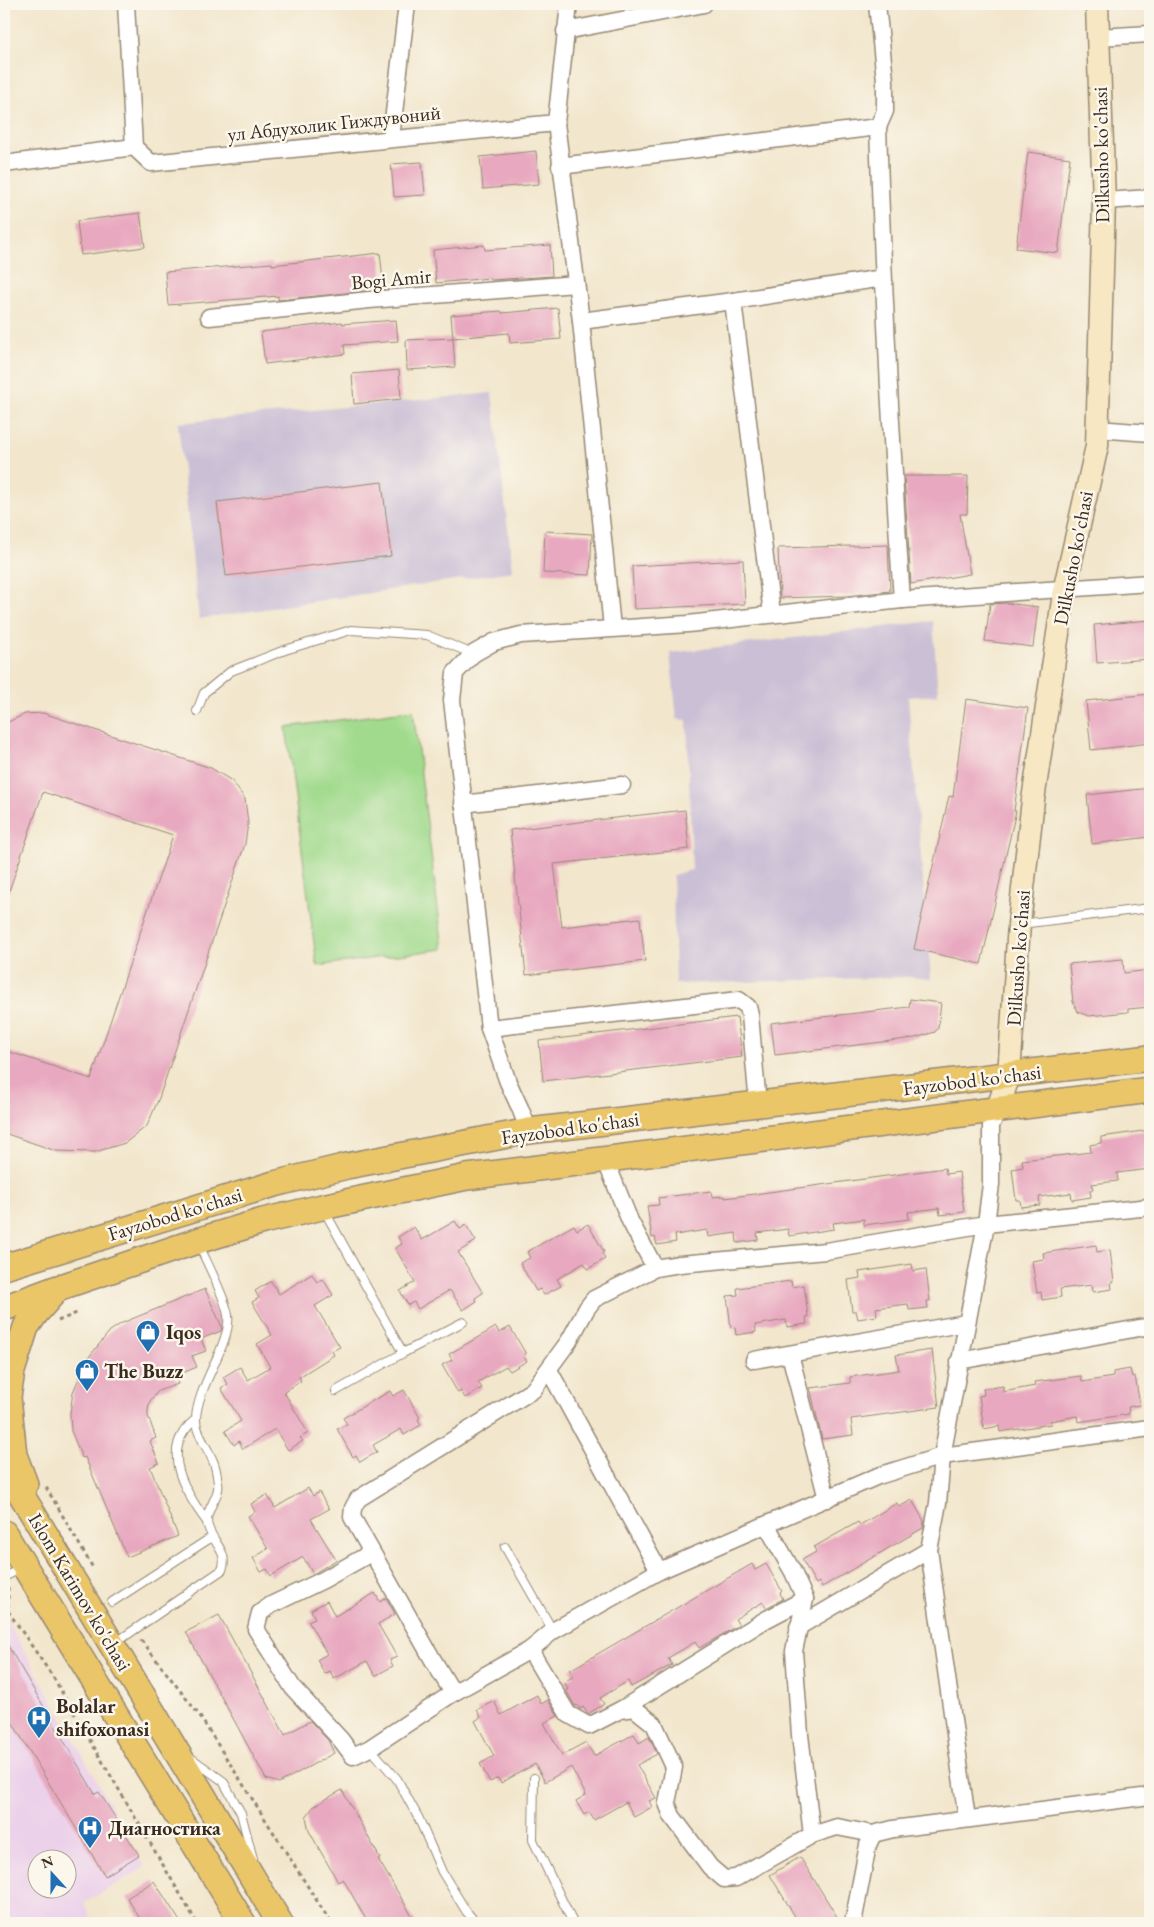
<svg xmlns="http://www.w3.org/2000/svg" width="1154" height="1927" viewBox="0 0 1154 1927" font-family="'EB Garamond',serif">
<rect width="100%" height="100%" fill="#fbf7ec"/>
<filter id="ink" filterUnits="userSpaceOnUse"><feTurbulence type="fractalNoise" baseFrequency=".02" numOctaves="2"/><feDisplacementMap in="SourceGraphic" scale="10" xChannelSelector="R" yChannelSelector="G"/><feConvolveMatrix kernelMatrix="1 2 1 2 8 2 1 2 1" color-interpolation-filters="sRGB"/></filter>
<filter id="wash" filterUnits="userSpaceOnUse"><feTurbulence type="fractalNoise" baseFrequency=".0096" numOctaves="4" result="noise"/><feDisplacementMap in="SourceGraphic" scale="20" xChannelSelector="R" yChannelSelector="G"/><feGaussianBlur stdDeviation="1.12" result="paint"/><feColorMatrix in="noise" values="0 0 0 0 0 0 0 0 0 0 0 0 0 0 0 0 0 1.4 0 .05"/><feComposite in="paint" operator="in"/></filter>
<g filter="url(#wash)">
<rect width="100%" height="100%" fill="#f2e6cc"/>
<!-- built -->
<path fill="#ecd1ea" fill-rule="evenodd" d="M6,1618l139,249 -61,36 10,20h-90v-304zM38,1860h30v30h-30z"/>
<!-- industrial -->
<g fill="#cbbfd5">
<path d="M492,393l21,178 -314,48 -21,-196z"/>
<path d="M933,621l5,74 -30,2 23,282 -22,-2 -234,7 -2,-109 19,-5 -5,-150 -10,-1 -7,-66z"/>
</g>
<!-- green -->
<path fill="#a1da8d" stroke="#6e8256" d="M413,710l30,239 -126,17 -31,-239z"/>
<g id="blocks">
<!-- building -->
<g fill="#e8a9c0">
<path d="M536,151l3,33 -56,5 -3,-32z"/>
<path d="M1028,152l42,6 -12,95 -42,-5z"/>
<path d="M422,162l3,33 -31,2 -3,-33z"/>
<path d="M140,213l5,34 -64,8 -4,-34z"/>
<path d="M484,245l1,5 65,-5 2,31 -61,4 -1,-2 -54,5 -3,-33z"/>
<path d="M380,253l4,36 -106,11v-4l-110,9 -3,-33 107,-9v2z"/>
<path d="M558,308l3,31 -51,4 -1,-10 -56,5 -2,-23 50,-4 1,2z"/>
<path d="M396,320l2,21 -54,4 1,9 -80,10 -4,-32 81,-10v2z"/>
<path d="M453,338l2,29 -48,3 -1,-30z"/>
<path d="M399,370l2,29 -47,5 -2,-30z"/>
<path d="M904,476h64l-1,38h-7l10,60 -59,10z"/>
<path d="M382,482l9,74 -165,20 -9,-74z"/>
<path d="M545,531l47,3 -2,41 -47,-2z"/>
<path d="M888,545l2,46 -44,5 -66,2 -2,-50z"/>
<path d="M743,560l2,44 -111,5 -2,-43z"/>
<path d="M1006,603l32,4 -5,40 -48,-6 5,-37z"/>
<path d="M1150,620v39l-53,4 -3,-38z"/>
<path d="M1150,694v49l-59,7 -5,-49z"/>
<path d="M966,699l62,9 -14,103h2l-35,153 -67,-15 35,-153 4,1z"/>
<path d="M43,713l168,55 21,13 13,18 3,24 -3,21 -86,254 -12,28 -22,17 -30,9 -39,-1 -52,-18v-83l87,29 82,-244 -130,-43 -37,108h-2v-176l21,-10z"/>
<path d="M1150,788v49l-58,7 -5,-49z"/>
<path d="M685,810l4,39 -135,15 8,63 78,-9 5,43 -119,14 -16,-145z"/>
<path d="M1123,959l1,14 26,-3v37l-22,2v3l-39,4 -11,-4 -5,-10 -4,-38z"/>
<path d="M910,999l31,4 -3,25 -3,4 -20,6 -140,17 -4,-32 138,-16z"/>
<path d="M737,1017l5,40 -199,24 -4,-40z"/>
<path d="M1150,1130v39l-33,4 1,8 -26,3 1,6h-3l1,7 -19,3 -1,-7 -32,4 1,8 -19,2 -1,-7h-4l-4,-31 11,-2 -1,-7 69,-8 -1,-7 11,-2v-6z"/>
<path d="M945,1168l1,6 13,-2 5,40 -24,3 -1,-7 -31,4 1,7 -45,6v-6l-31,4 1,6 -45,7 -1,-7 -31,4 1,7 -21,3 -1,-10 -28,4 -1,-7 -32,5 1,7 -19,3 -2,-8 -3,1 -5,-32 12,-1 -1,-7 53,-7 1,6 13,-1v2z"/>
<path d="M455,1221l5,8 6,-4 10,16 -18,11 25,41 -8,5 2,3 -14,9 -13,-20 -32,19 -4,-7 -6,3 -8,-14 15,-9 -20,-34 7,-4 -4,-7 16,-10 8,13z"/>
<path d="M588,1224l16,28 -2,1 3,6 -17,10 -4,-6 -27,16 4,7 -17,9 -4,-6 -4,2 -16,-28 10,-5 -3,-6 47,-27 3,5z"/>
<path d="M1096,1245l1,7 13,-2 4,32h-3l1,7 -19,3 -1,-7 -32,4 1,8 -19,3 -1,-8 -4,1 -5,-32 12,-2 -1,-6z"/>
<path d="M912,1264l1,7 13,-2 4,32h-3l1,7 -19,2 -1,-6 -32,4 1,8 -19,3 -2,-8h-4l-4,-31 12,-2 -1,-6z"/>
<path d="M312,1274l5,8 6,-3 10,16 -18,11 25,41 -8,4 2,4 -35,22 2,4 -17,11 24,41 -8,5 3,3 -15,9 -13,-21 -32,20 -4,-8 -5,4 -9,-14 16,-10 -20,-33 7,-4 -5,-7 17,-10 8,13 22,-13 -13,-23 15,-9 -20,-33 7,-4 -4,-7 16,-10 8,13z"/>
<path d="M791,1281l1,6 12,-2 4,32h-2l1,7 -20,3 -1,-7 -31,5 1,7 -20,3 -1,-8 -4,1 -4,-32 11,-1 -1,-7z"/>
<path d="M205,1289l17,38 -1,4 -20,8 5,12 -14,5 5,11 -22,9 3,8 -20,7 -8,10 -2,9v6l8,22 -6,3 9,22 -9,4 28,69 -51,21 -42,-100 -3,1 -11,-27 -1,-18 3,-21 15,-34 22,-27 12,-8z"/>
<path d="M496,1327l3,6 11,-6 16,27 -3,2 4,5 -17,10 -4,-5 -28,16 4,6 -17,10 -4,-7 -3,2 -16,-28 10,-5 -3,-6z"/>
<path d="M932,1350l7,57 -88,12 2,16 -31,4 -12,-51 40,-5v-6l49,-7 -3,-15z"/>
<path d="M1130,1369l2,8 3,-1 5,29 -12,2 1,7 -51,8 -1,-6 -27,5 1,3 -51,8 -1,-6 -15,3 -5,-33 5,-1 -1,-6 20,-3v6l32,-6 -1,-4 47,-6 1,6 31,-5v-5z"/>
<path d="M404,1390l16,28 -2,1 3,6 -17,10 -3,-6 -28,16 4,7 -17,10 -4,-7 -3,2 -16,-28 10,-5 -4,-6 47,-27 3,5z"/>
<path d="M308,1488l5,8 6,-4 10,17 -18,10 25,41 -23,14 -10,-17 -32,19 -4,-7 -6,3 -8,-14 15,-9 -20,-33 7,-4 -4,-8 16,-9 8,13z"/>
<path d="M912,1500l12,21 -1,7 -101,59 -3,-5 -3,2 -14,-24 14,-8 -2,-5 44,-25 2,3 37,-22 2,4z"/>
<path d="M752,1564l3,6 11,-6 16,27 -2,2 3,6 -17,9 -3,-6 -28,17 4,6 -40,23 -4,-6 -27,16 4,7 -41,22 -3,-6 -28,17 4,6 -16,10 -5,-7 -3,2 -3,-4 -2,1 -9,-16 2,-1 -4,-7 10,-6 -4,-6z"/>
<path d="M375,1593l5,9 6,-4 9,16 -17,10 19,33 -7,3 3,6 -18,10 -8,-15 -33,18 -4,-8 -5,3 -8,-14 10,-6 -19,-33 7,-3 -4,-8 16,-9 8,15z"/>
<path d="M219,1615l66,120 25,-14 18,19 6,13 -55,30 -13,-4 -80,-147z"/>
<path d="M4,1639l91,155 4,-2 40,63 -34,21 -101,-167z"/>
<path d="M537,1695l4,9 7,-4 10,16 -14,7 18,32 24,-13 8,14 40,-22 5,9 10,-6 8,17 -20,11 19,33 -7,3 3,6 -18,10 -8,-15 -32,18 -5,-8 -5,3 -8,-14 10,-6 -15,-28 -26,15 -10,-18 -34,19 -3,-5 -8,4 -10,-18 14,-8 -19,-35 6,-4 -4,-7 17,-9 7,14z"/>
<path d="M342,1790l38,68 -2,1 38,64h-48l-25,-44 -5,3 -29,-51 -3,-14 8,-11z"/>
<path d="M800,1857l41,66h-42l-29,-48z"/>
<path d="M154,1881l27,42h-38l-16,-25z"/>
</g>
</g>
</g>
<g filter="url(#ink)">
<use href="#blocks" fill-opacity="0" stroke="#968875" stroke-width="1"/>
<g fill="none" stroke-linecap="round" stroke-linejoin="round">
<defs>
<g id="lane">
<path d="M197,711l7,-18 27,-22 54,-21 66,-20 76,5 46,19"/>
<path d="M1021,924l129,-16"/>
<path d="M324,1210l79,143 -67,38"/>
<path d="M403,1353l60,-31"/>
<path d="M195,1420c-37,29 -10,72 12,102"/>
<path d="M505,1547l48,84"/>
<path d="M4,1577l18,-9"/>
<path d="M112,1602l100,-65"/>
<path d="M115,1643l107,-73c8,-19 -13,-30 -15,-48 -1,-14 14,-27 11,-39 -1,-8 -2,-16 -5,-22 -5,-13 -18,-29 -17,-42 1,-33 36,-77 32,-104 -3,-18 -21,-52 -29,-70"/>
<path d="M370,1748l27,31 22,40 23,53 24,39 10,12"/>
<path d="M191,1758l32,23 18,32 12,46"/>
<path d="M534,1778l-1,62 40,83"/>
</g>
<g id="street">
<path d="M126,4l8,143"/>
<path d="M877,4l8,76v31l-7,16c5,158 13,315 24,473"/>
<path d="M565,31l139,-27"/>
<path d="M1098,37l52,-3"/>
<path d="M556,123l25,198 31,307"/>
<path d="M391,138l16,-134"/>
<path d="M4,164l130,-17 17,16 405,-40 13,-119"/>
<path d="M560,166l318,-39"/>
<path d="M1104,201l46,-3"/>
<path d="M733,301l39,313"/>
<path d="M209,317l160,-17 207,-16"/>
<path d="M581,321l152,-20 150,-23"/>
<path d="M1097,429l53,4"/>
<path d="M463,804l159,-19"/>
<path d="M489,1028l250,-28 9,7 2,8 8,90"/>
<path d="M529,1131l-9,-23 -12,-26 -19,-54 -37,-328 3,-27 18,-19 21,-12 27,-7 167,-11 214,-24 248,-17"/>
<path d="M605,1159l25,62 25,47"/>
<path d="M1150,1207l-164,17 -160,27 -146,13 -25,4 -61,31 -7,9 -18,33 -36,49 -175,109 -5,9 -1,9 81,143 20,33 77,-43 23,-19 106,-60 219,-95 64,-20 208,-28"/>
<path d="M790,1354l37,145"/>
<path d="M754,1360l212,-37"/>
<path d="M959,1361l191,-35"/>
<path d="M549,1370l110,201"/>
<path d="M767,1526l26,46 12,27 -11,52 6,84 12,100"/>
<path d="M371,1553l-48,27 -52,25 -11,8 -4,16 37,59 48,52 12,16 17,-8 83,-55"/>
<path d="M798,1627l131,-77"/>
<path d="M530,1650l38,64 21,12 31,-16 14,-2 20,16 20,43 -7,36 5,13 38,51 14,12 12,-1 76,-43 25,-8 36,7 20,-5 257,-33"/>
<path d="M622,1709l143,-89 40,-21"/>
<path d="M967,1819l-38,-269 9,-47 4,-47 44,-232 5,-40v-58l7,-18"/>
<path d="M853,1923l15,-78 5,-11"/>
</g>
<path id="secondary" d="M998,1108l11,-33 10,-151 14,-124 32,-213 32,-141 7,-245 -7,-197"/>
<g id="primary">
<path d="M4,1267l270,-83 73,-18 182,-35 621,-73"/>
<path d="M4,1308l54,-20 139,-47 66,-20 59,-14 145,-30 683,-87"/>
<path d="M4,1466l276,457"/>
<path d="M25,1484l-11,-29 -6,-58 4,-26 14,-44 10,-14 20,-23"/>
<path d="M4,1533l239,390"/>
</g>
</defs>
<!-- lane casing -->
<use href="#lane" stroke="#968875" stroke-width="10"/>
<!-- street casing -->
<use href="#street" stroke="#968875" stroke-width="19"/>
<!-- secondary casing -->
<use href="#secondary" stroke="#968875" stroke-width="25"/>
<!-- primary casing -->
<use href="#primary" stroke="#968875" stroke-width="28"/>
<!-- path -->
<g stroke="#968875" stroke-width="3" stroke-dasharray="4 4" stroke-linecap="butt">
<path d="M58,1321l21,-9"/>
<path d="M46,1487l47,81"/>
<path d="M8,1587v24l45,66 144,246"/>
<path d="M141,1640l58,75 132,208"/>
</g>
<!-- lane -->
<use href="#lane" stroke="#fff" stroke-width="8"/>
<!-- street -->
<use href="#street" stroke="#fff" stroke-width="16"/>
<!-- secondary -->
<use href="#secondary" stroke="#f7e8c3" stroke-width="22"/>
<!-- primary -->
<use href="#primary" stroke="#ebc669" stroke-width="25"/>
</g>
</g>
<!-- icons -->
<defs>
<symbol id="shop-pin" viewBox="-11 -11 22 30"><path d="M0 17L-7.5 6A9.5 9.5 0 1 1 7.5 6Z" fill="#1f6fb2" stroke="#fbf7ec"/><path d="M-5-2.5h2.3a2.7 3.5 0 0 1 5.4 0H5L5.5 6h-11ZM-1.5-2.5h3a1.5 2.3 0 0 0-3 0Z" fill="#fff"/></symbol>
<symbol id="hospital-pin" viewBox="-11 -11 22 30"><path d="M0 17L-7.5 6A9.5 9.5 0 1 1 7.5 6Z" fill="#1f6fb2" stroke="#fbf7ec"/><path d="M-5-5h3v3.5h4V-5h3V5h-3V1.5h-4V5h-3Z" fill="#fff"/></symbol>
</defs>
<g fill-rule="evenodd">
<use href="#shop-pin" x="134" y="1318" width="28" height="38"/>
<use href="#shop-pin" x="73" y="1357" width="28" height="38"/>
<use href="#hospital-pin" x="25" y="1704" width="28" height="38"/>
<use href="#hospital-pin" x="76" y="1814" width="28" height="38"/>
</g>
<g text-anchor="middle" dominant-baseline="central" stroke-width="5" stroke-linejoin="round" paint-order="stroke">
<!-- street labels -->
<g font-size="20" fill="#3b2a1e" stroke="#fbf7ec">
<text transform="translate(334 123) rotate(-6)">ул Абдухолик Гиждувоний</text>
<text transform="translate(1101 155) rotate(-91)">Dilkusho ko'chasi</text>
<text transform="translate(391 279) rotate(-5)">Bogi Amir</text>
<text transform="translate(1073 558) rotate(-79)">Dilkusho ko'chasi</text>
<text transform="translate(1018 958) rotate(-86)">Dilkusho ko'chasi</text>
<text transform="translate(972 1080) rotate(-7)">Fayzobod ko'chasi</text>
<text transform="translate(570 1128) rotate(-8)">Fayzobod ko'chasi</text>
<text transform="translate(175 1214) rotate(-17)">Fayzobod ko'chasi</text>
<text transform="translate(80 1592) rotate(59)">Islom Karimov ko'chasi</text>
</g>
<!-- poi labels -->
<g font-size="20" font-weight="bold" fill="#3b2a1e" stroke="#fbf7ec" text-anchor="start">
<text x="166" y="1332">Iqos</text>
<text x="104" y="1371">The Buzz</text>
<text x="56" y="1706">Bolalar<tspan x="56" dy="23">shifoxonasi</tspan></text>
<text x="108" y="1828">Диагностика</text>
</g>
</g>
<!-- margin -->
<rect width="1154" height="1927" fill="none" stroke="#fbf7ec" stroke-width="20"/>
<!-- north arrow -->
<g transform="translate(52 1874) rotate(339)"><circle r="24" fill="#fbf7ec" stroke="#aea59a"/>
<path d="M0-4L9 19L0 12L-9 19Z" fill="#1f6fb2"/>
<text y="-8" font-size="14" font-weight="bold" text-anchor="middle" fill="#3b2a1e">N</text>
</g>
</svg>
